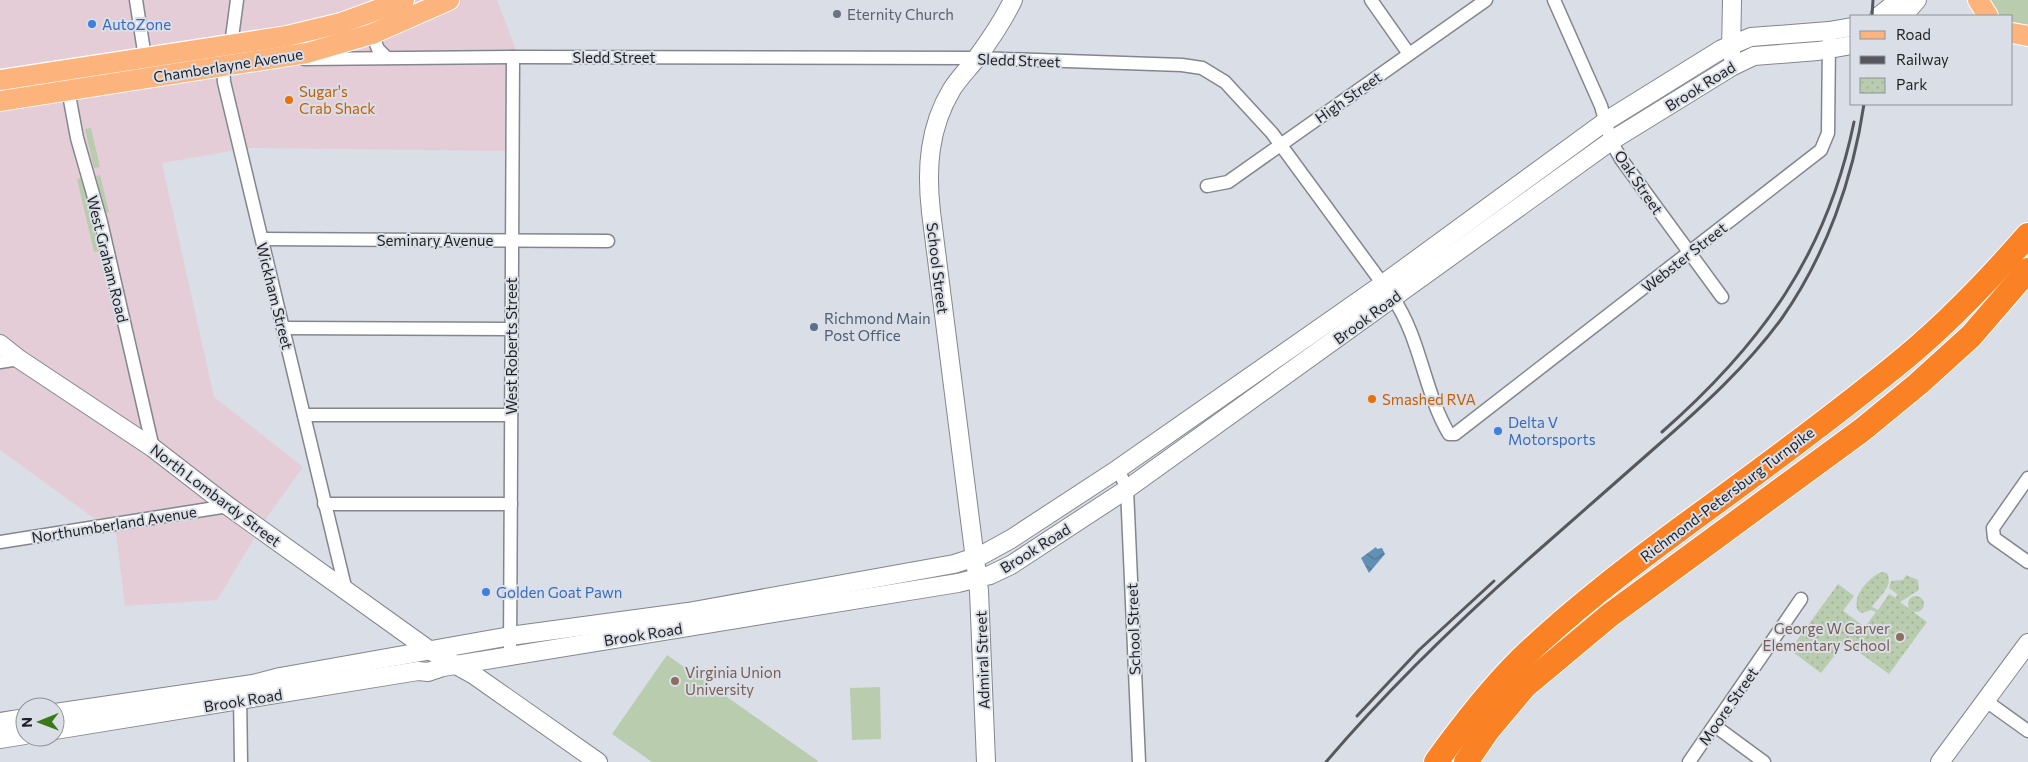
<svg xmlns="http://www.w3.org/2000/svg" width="2028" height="762" viewBox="0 0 2028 762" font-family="Commissioner,sans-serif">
<defs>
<pattern id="park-dots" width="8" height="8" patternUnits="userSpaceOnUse" patternTransform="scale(1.25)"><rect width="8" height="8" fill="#b9ccae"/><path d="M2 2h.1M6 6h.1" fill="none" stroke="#9faf95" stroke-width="1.8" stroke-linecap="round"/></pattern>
<pattern id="water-waves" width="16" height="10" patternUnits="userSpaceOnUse" patternTransform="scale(1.25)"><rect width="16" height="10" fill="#6091b5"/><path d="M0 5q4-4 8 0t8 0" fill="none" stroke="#4f7693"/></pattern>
</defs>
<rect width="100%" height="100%" fill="#dadee7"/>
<!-- commercial -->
<path fill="#e5cdd7" d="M0,0h497l18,47v104l-266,-3 -87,15 52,234 89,70 -36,50 -50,83 -92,6 -9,-72 -116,-84z"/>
<!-- grass -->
<g fill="#b9ccae">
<path d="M1985,0h43v30l-16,-5v-9h-14z"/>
<path d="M91,128l9,39 -6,1 -9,-39z"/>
<path d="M100,175l9,37 -5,1 -8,-37z"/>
<path d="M84,177l15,74 -5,1 -17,-73z"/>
<path d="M667,655l151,106 -1,1h-165l-40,-28z"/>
<path d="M880,687l1,52 -29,1 -2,-52z"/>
</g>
<!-- park -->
<g fill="url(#park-dots)">
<path d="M1881,572l6,1c7,14 -8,23 -15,34l6,3 11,-16 7,4 1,-4 -8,-6 2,-7 12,-1 3,-5 12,5 1,10 -19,12 27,20 -38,52 -44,-32 -24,31 -31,-23 48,-66 16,12 -11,15 22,16 11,-15 -5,-2 -9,3 -4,-2c-7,-15 11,-33 23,-39z"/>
<circle cx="1916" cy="604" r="8"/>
</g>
<!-- water -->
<path fill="url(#water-waves)" d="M1376,547l1,2 5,-1 3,6 -16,19 -8,-15z"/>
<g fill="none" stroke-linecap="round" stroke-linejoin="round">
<defs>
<g id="street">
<path d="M136,0l10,64"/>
<path d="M237,0l-6,45 -8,22 1,15 122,509"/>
<path d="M1371,0l38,54"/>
<path d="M1554,0l47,106 10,35 10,18 101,138"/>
<path d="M364,15l14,34 9,9"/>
<path d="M304,59l209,-2 463,1 206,7 20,3 23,14 47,51 121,165c28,41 31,94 56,136h6l366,-284 7,-17 1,-92"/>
<path d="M67,84l10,54 24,84 52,226"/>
<path d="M1207,186l21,-4 258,-182"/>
<path d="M262,239l346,2"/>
<path d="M283,328l228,1"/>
<path d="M0,362l19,-3"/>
<path d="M304,415h207"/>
<path d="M1118,469l9,20 12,273"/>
<path d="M2028,478l-35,50 1,10 34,24"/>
<path d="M324,504h187"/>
<path d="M0,542l228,-36"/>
<path d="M510,656l3,-599"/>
<path d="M240,693l1,69"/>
<path d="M1986,701l42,30"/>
<path d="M1715,726l49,36"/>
<path d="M1689,762l112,-163"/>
</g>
<g id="secondary">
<path d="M1879,16l20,-16"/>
<path d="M1903,16l14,-16"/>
<path d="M1731,54l1,-54"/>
<path d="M0,344l19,15 134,89 75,58 201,144 45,25 124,87"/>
<path d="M55,713l198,-29 27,-7 230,-41 178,-24 266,-48 28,-9 29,-16 107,-70 265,-185 223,-163 116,-72 29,-12 78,-6 23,-4"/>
<path d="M0,722l25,-4"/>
<path d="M55,730l363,-59 10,1 15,-5 515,-84 32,-8 21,-10 116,-76 484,-348 120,-74 23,-11 64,-5 34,-6"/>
<path d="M0,739l25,-4"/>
<path d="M986,762l-7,-171 -48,-379c-5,-44 -2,-85 21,-123 7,-11 16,-20 24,-30 14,-19 27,-38 37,-59"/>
<path d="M1940,762l88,-119"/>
</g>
<g id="primary">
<path d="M1978,0l10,16"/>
<path d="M2012,33l16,3"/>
<path d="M0,80l287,-44 54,-13 63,-23"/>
<path d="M0,101l307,-48 65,-19 77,-34"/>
</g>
<g id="highway">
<path d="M1436,762c26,-36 53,-71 84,-102 51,-49 107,-92 164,-134 71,-52 142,-104 210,-159 49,-39 93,-85 134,-132"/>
<path d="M1466,762l22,-32 37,-44 85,-71 252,-185 56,-46 53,-48 57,-66"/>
</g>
</defs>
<!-- street casing -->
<use href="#street" stroke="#83868e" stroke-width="15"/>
<!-- secondary casing -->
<use href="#secondary" stroke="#83868e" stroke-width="20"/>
<!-- primary casing -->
<use href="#primary" stroke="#fff" stroke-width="22"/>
<!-- highway casing -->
<use href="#highway" stroke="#fff" stroke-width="26"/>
<!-- street -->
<use href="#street" stroke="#fff" stroke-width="12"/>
<!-- secondary -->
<use href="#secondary" stroke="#fff" stroke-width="18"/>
<!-- primary -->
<use href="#primary" stroke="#fdb47c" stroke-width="20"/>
<!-- highway -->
<use href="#highway" stroke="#fb8224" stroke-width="24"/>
<!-- rail -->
<g stroke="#56585d" stroke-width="3">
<path d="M1872,16l1,-16"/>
<path d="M1662,432c100,-88 165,-178 192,-310"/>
<path d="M1357,716l62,-66 75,-69"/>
<path d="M1326,762c68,-80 144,-152 223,-221 36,-32 72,-63 108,-95 45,-39 90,-80 125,-128 44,-63 71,-139 82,-214"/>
</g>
</g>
<!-- markers -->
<circle fill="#6b7280" stroke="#dadee7" stroke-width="2" cx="837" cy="14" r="5"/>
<g fill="#3f7fe0" stroke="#dadee7" stroke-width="2">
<circle cx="92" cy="24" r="5"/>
<circle cx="1498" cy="431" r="5"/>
<circle cx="486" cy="592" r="5"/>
</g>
<g fill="#e8710a" stroke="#dadee7" stroke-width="2">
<circle cx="289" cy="100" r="5"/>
<circle cx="1372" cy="399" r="5"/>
</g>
<circle fill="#5c6f8a" stroke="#dadee7" stroke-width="2" cx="814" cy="327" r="5"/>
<g fill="#8d6e63" stroke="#dadee7" stroke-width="2">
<circle cx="1900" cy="637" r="5"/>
<circle cx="675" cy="681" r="5"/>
</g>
<g text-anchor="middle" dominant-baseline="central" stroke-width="4" stroke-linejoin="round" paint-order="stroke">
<!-- worship labels -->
<g font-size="15" fill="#5b616d" stroke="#dadee7" text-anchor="start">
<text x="847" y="14">Eternity Church</text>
</g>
<!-- shop labels -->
<g font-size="15" fill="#366cbe" stroke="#dadee7" text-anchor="start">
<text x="102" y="24">AutoZone</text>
<text x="1508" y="422">Delta V<tspan x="1508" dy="17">Motorsports</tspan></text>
<text x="496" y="592">Golden Goat Pawn</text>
</g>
<!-- street labels -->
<g font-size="15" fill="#1f2023" stroke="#dadee7">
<text x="614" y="57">Sledd Street</text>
<text transform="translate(1019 60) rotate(2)">Sledd Street</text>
<text transform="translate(228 65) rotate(-9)">Chamberlayne Avenue</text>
<text transform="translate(1700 86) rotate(-32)">Brook Road</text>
<text transform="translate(1348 97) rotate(-35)">High Street</text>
<text transform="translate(1639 182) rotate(56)">Oak Street</text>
<text x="435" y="240">Seminary Avenue</text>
<text transform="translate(1684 257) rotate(-38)">Webster Street</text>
<text transform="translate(108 259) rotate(76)">West Graham Road</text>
<text transform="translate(938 268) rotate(83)">School Street</text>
<text transform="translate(275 296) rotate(76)">Wickham Street</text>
<text transform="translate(1367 317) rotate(-36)">Brook Road</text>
<text transform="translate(511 346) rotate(-90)">West Roberts Street</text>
<text transform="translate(1727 494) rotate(-37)">Richmond-Petersburg Turnpike</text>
<text transform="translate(216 495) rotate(37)">North Lombardy Street</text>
<text transform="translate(114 524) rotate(-9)">Northumberland Avenue</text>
<text transform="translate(1035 548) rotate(-32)">Brook Road</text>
<text transform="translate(1133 629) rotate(-92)">School Street</text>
<text transform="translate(643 634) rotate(-9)">Brook Road</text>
<text transform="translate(982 660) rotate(-92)">Admiral Street</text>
<text transform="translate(243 700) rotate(-9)">Brook Road</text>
<text transform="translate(1728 706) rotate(-55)">Moore Street</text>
</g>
<!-- food labels -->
<g font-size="15" fill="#c56008" stroke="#dadee7" text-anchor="start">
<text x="299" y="91">Sugar's<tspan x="299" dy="17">Crab Shack</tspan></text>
<text x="1382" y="399">Smashed RVA</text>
</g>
<!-- service labels -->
<g font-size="15" fill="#4e5e75" stroke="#dadee7" text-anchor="start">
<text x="824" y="318">Richmond Main<tspan x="824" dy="17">Post Office</tspan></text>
</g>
<!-- education labels -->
<g font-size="15" fill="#785e54" stroke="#dadee7" text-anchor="end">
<text x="1890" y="628">George W Carver<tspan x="1890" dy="17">Elementary School</tspan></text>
<text x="685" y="672" text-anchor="start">Virginia Union<tspan x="685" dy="17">University</tspan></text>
</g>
</g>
<!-- legend -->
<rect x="1850" y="15" width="162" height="90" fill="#dadee7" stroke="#8f9299"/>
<rect x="1860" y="31" width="25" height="8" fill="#fdb47c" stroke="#8f9299"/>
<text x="1896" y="40" font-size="15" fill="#1f2023">Road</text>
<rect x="1860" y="56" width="25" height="8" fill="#56585d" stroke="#8f9299"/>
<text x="1896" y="65" font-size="15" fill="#1f2023">Railway</text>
<rect x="1860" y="78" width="25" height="15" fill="url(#park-dots)" stroke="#8f9299"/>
<text x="1896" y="90" font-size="15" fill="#1f2023">Park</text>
<!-- north arrow -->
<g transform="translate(40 722) rotate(269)"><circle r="24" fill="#dadee7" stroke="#8f9299"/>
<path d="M0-4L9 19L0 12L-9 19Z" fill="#397a18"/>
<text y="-8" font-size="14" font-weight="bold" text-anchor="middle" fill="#1f2023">N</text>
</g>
</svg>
